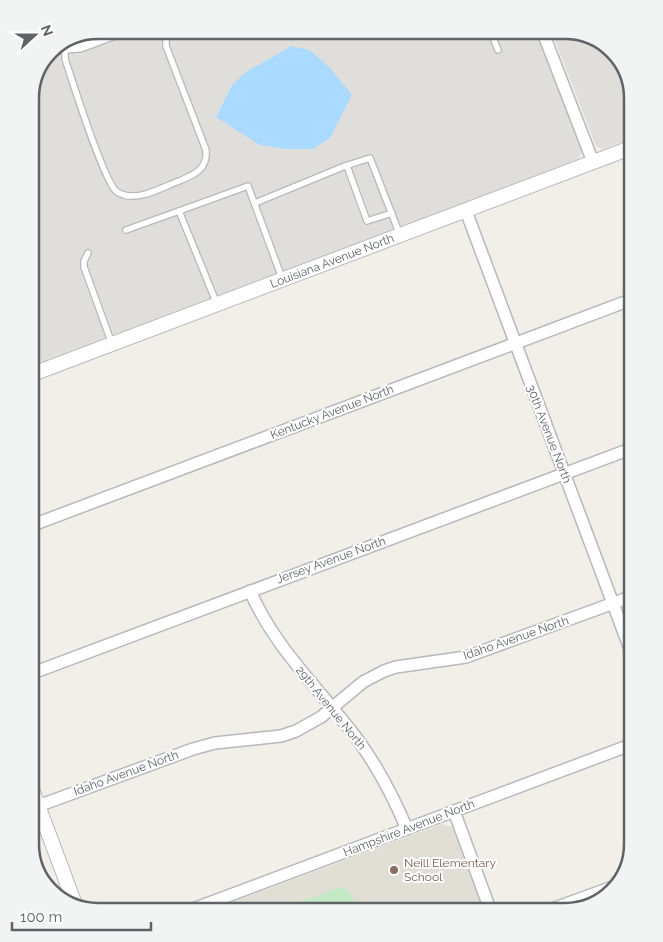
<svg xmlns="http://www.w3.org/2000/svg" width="663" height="942" viewBox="0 0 663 942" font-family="Raleway,sans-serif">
<rect width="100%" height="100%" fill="#f1efe8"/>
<!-- industrial -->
<g fill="#e0deda">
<path d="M140,30h10l13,8 7,1 9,-2 4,-7h353l47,121 -5,8 -79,31 -469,176v-273l19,-39h29z"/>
<path d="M551,30h19l30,9 24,25 9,33v41l-31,11 -6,-3z"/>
</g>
<!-- education -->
<path fill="#e1ded6" d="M442,824l10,3 32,85h-278z"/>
<!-- green -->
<path fill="#c5e8c5" d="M341,887l9,5 9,20h-88z"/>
<!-- water -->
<path fill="#aadaff" d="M292,46l19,5 20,18 21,26 -22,43 -17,11h-28l-25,-4 -44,-28 16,-32 14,-13z"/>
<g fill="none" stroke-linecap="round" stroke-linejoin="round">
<defs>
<g id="service">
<path d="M209,30l3,4 14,-4"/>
<path d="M490,30l8,20"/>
<path d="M65,46v13c7,21 39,124 52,133 2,1 4,2 7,3 17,5 39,-8 55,-14 15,-6 29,-12 27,-31l-40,-104v-16"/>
<path d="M347,166l20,55 25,-8"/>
<path d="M255,203l90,-37 25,-8 30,77"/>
<path d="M126,230l53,-19"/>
<path d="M88,253l-4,8v6l28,77"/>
<path d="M217,304l-38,-93 69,-25 34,92"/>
</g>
<g id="minor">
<path d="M542,30l51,132"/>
<path d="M52,48l28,-2 43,-16"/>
<path d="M466,211l167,446"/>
<path d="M30,526l603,-227"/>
<path d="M250,591c25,57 67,95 105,145 22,29 38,60 52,93"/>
<path d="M30,674l603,-226"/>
<path d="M38,806l155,-57 22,-6 66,-7 15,-5 25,-14 42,-35 21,-11 12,-4 70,-10 167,-61"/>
<path d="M454,811l37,101"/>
<path d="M185,912l448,-168"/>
<path d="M544,912l74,-27"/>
</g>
<g id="tertiary">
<path d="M30,375l603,-228"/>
<path d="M30,784l46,123"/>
</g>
</defs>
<!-- service casing -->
<use href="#service" stroke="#b5b8bc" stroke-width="8"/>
<!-- minor casing -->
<use href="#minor" stroke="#b5b8bc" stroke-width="14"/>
<!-- tertiary casing -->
<use href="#tertiary" stroke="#b5b8bc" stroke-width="16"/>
<!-- service -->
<use href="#service" stroke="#fff" stroke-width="5.5"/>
<!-- minor -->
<use href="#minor" stroke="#fff" stroke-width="11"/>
<!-- tertiary -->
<use href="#tertiary" stroke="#fff" stroke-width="14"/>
</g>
<!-- markers -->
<circle fill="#8d6e63" stroke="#fff" stroke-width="2" cx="394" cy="870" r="5"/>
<g text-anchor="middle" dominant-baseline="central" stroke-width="4" stroke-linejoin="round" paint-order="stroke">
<!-- street labels -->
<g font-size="12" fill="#5f6368" stroke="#fff">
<text transform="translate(332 261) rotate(-21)">Louisiana Avenue North</text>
<text transform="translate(332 412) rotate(-21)">Kentucky Avenue North</text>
<text transform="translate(549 434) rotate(69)">30th Avenue North</text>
<text transform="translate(331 560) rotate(-20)">Jersey Avenue North</text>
<text transform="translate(516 638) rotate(-19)">Idaho Avenue North</text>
<text transform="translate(331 708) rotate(51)">29th Avenue North</text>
<text transform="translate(126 773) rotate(-20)">Idaho Avenue North</text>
<text transform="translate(409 828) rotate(-21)">Hampshire Avenue North</text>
</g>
<!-- education labels -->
<g font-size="12" fill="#785e54" stroke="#fff" text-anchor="start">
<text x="404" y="863">Neill Elementary<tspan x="404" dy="14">School</tspan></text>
</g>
</g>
<!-- crop -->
<path d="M0 0H663V942H0ZM98 39H565A59 59 0 0 1 624 98V844A59 59 0 0 1 565 903H98A59 59 0 0 1 39 844V98A59 59 0 0 1 98 39Z" fill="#f2f3f3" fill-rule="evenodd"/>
<path fill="none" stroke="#5f6368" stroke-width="2.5" d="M98 39H565A59 59 0 0 1 624 98V844A59 59 0 0 1 565 903H98A59 59 0 0 1 39 844V98A59 59 0 0 1 98 39Z"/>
<!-- north arrow -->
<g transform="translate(35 35) rotate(69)" stroke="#ffffff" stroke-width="4" paint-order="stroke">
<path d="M0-4L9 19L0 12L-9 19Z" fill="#5f6368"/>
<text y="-8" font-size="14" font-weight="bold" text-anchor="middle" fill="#5f6368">N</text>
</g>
<!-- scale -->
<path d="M12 922v8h139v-8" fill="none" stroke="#5f6368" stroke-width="2.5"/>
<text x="20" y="922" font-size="15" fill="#5f6368" stroke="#ffffff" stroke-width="4" paint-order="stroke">100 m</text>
</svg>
